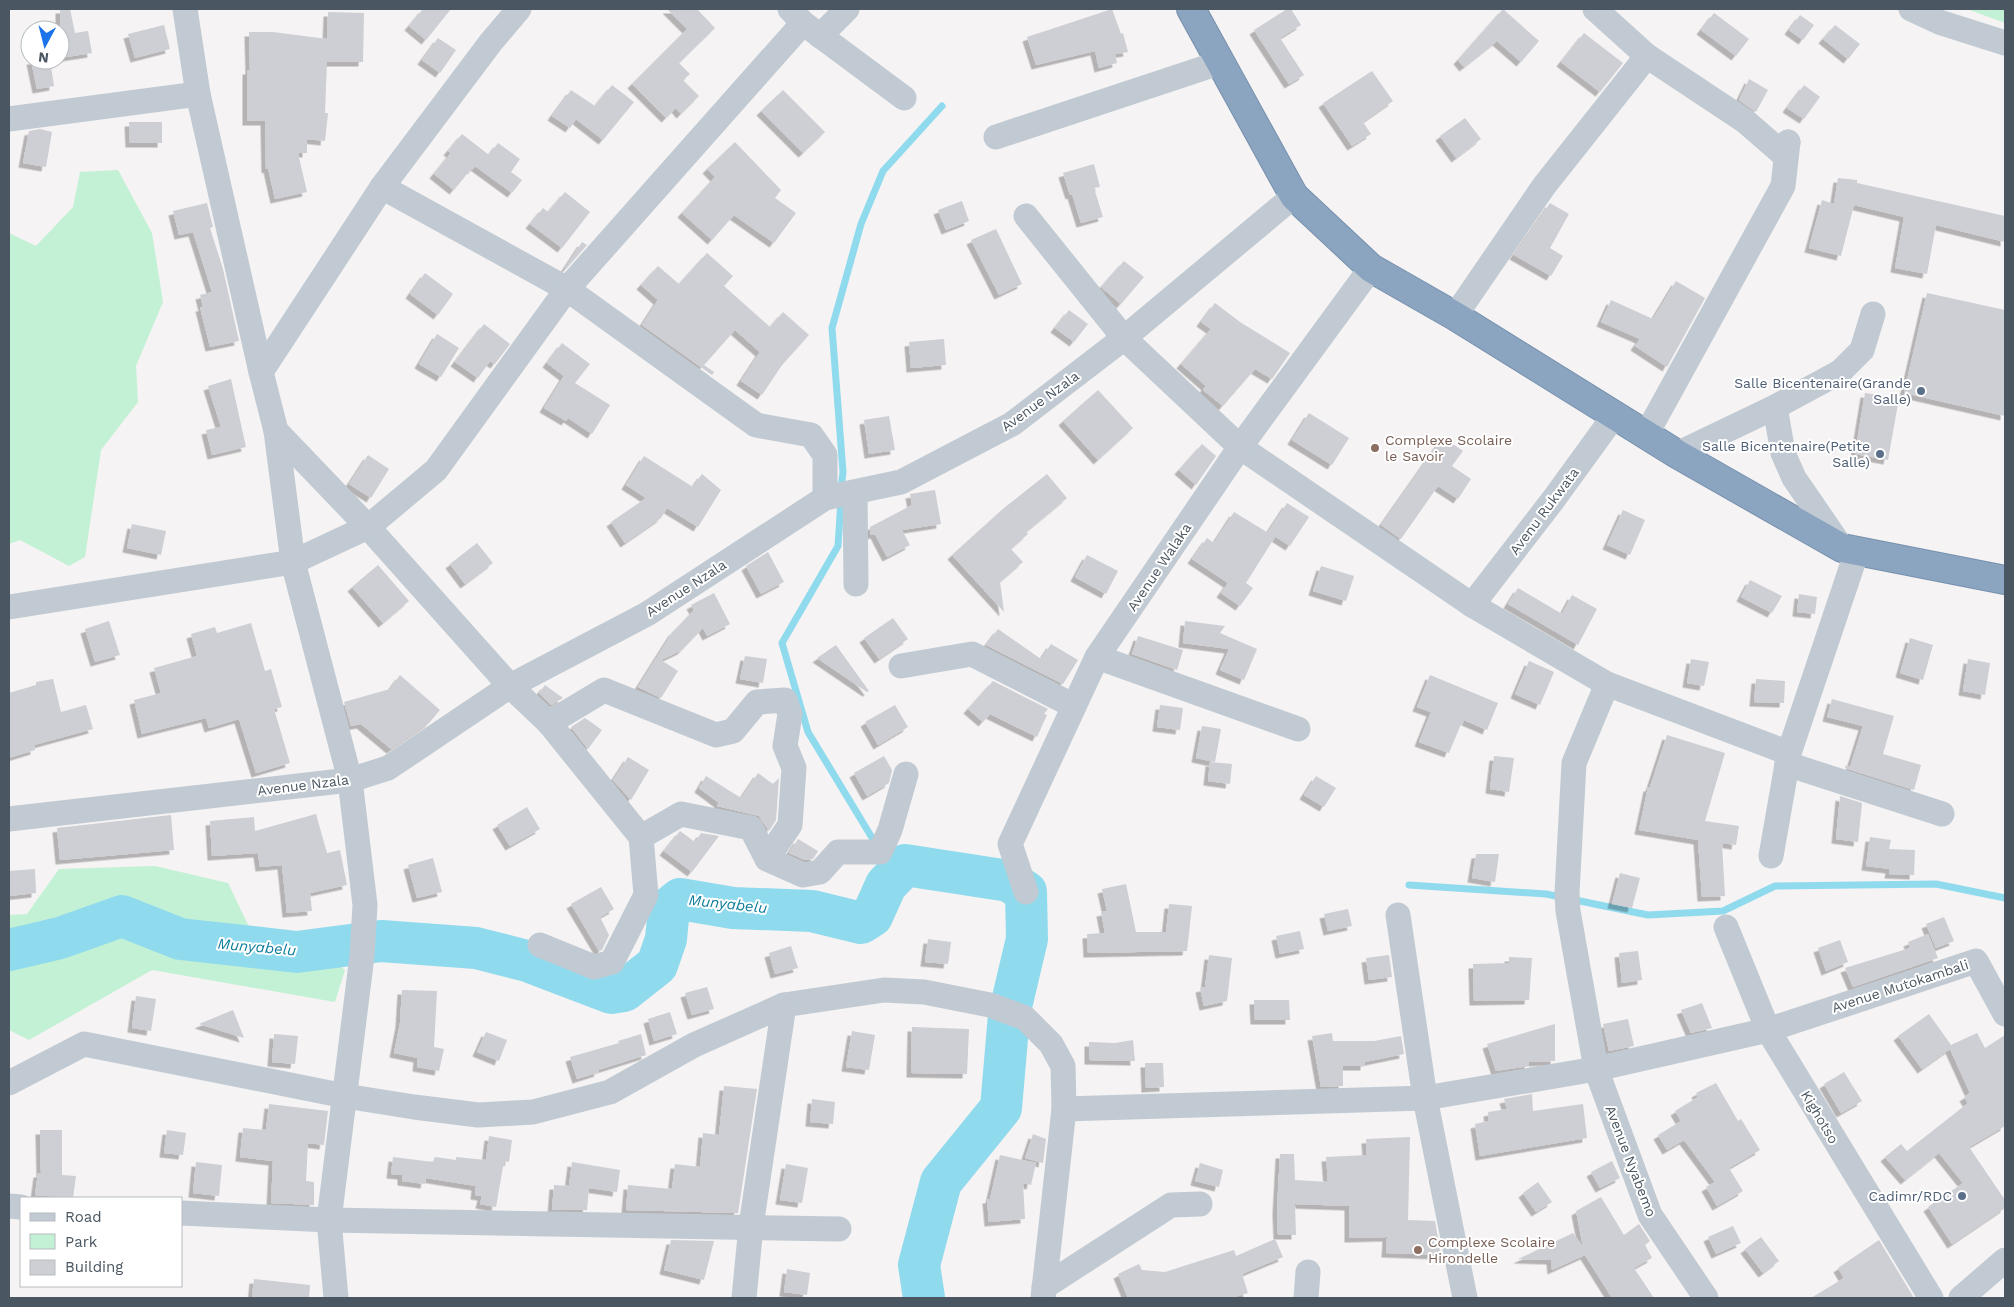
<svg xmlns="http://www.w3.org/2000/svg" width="2014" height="1307" viewBox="0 0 2014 1307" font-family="'Work Sans',sans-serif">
<defs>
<filter id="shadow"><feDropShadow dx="-4.5" dy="4.5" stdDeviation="0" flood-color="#0004"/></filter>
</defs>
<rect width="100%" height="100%" fill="#f5f3f3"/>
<!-- green -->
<g fill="#c3f1d5">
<path d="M1967,9h38v14z"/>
<path d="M118,170l34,63 11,69 -27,64 2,36 -37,48 -16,107 -16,9 -49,-26 -11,4v-311l27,13 37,-39 7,-35z"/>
<path d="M155,866l73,17 23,48 59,12 35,27 -10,32 -183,-32 -123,70 -20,-10v-115l18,-1 32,-45z"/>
</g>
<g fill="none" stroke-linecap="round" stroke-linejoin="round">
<!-- stream -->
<g stroke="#90daee" stroke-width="7">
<path d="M841,489l2,-17 -11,-144 29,-104 22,-53 59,-65"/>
<path d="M841,500l-3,46 -56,97 26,89 69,114"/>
<path d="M884,853l21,12"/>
<path d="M1409,885l137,9 102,21 75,-4 52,-25 161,-2 69,14"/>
</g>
<!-- river -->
<path stroke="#90daee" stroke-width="42" d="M9,950l51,-12 62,-22 58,23 117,13 84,-11 95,7 51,13 84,32 13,-2 33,-26 9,-26 3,-31 11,-9 53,9 79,3 49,12 11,-7 14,-31 19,-20 104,16 17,11 1,47 -18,76 -8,93 -60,74 -22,83 5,33"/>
</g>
<!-- building -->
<g fill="#cdcfd5" filter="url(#shadow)">
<path d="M60,9h10l5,24 13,-2 4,22 -32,5z"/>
<path d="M423,9h28l-25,31 -17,-14z"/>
<path d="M667,9h30l18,19 -36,35 11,11 -7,6 16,16 -18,18 -5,-6 -10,10 -34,-34 55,-55z"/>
<path d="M1112,9l9,25 2,-1 5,19 -13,2 2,9 -18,5 -4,-17 -59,14 -9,-28z"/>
<path d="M1287,9h4l10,16 -21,13 24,37 -15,9 -35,-54z"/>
<path d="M1503,9l36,32 -18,21 -24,-21 -33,26 -6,-7z"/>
<path d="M328,12l36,1 -1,49h-36l-2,51h3l-3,28 -18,-2v14h-9l9,39 -32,7 -7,-31 -2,1 -1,-48h-18v-51h3l-1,-38h24l54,7z"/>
<path d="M1714,13l35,26 -13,17 -35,-26z"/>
<path d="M1800,15l14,10 -11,15 -14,-10z"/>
<path d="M164,25l6,24 -35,9 -7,-24z"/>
<path d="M1835,25l25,19 -12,15 -25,-20z"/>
<path d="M1584,33l39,30 -23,29 -39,-30z"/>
<path d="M438,38l18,12 -16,23 -18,-13z"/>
<path d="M31,60h19l4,26 -17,3z"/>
<path d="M1372,71l21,30 -30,21 8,12 -19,12 -29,-43z"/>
<path d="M1749,79l19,11 -12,22 -17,-12z"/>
<path d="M612,85l22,17 -31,38 -27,-21 -6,9 -18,-12 19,-26 24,16z"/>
<path d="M1804,85l16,12 -16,22 -17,-11z"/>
<path d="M783,90l42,42 -22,21 -42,-42z"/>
<path d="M1465,118l16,21 -25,19 -16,-22z"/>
<path d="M129,122h33v21h-32z"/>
<path d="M40,129l12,3 -6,35 -23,-4 6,-32z"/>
<path d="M462,134l27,21 9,-12 22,16 -9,13 11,8 -10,13 -37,-27 -3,4 -1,-1 -17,21 -20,-16 17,-21 -3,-2z"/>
<path d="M735,142l46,48 -6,8 21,15 -22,30 -40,-28 -22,25 -30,-27 33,-36 -8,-8z"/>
<path d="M1094,164l6,23 -6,1 9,29 -22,6 -9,-29 -2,1 -7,-22z"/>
<path d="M1838,178l19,2v3l148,33v26l-69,-17 -9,49 -32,-6 9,-51 -50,-12 -13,51 -32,-8 13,-48 12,4z"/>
<path d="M565,192l25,20 -28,36 -32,-24 13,-16 5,4z"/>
<path d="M962,201l7,20 -23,9 -8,-20z"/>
<path d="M207,203l6,24 -3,1 13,41 16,72 -29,6 -10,-40h3l-3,-12 12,-3 -19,-60 -14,3 -6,-24z"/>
<path d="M1550,203l19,11 -19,34 13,8 -12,20 -37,-21z"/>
<path d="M996,229l26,55 -23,11 -28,-55z"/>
<path d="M582,242l5,3 -21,24 -1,-1z"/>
<path d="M707,253l26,23 -9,10 46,41 13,-15 26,23 -27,30 -20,30 -21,-14 19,-29 -25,-22 -31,35 10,7 -2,3 -70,-50 16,-25 -17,-15 17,-19 21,18z"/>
<path d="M1124,261l20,16 -23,27 -20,-17z"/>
<path d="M425,273l28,21 -15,21 -28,-21z"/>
<path d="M1676,281l29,17 -38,69 -32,-21 5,-7 -39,-17 10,-22 42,19z"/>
<path d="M1927,293l78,17v106l-101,-23z"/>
<path d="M1215,303l25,19 50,31 -18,26 -17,-10 -32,37 -20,-16 3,-4 -25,-22 30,-35 -10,-7z"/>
<path d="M1069,310l19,14 -14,18 -19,-14z"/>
<path d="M484,324l26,20 -15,20 -5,-3 -12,17 -23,-16z"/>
<path d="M437,334l22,14 -18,29 -22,-13z"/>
<path d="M944,339l2,26 -35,3 -2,-26z"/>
<path d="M562,343l28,21 -15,19 35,22 -18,29 -24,-16 -2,3 -22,-13 20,-32 -17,-13z"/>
<path d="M231,379l15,68 -34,8 -6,-25 15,-3 -13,-41z"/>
<path d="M1098,390l35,38 -35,32 -35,-39z"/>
<path d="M1865,393l34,5 -11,62 -33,-6z"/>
<path d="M1309,413l40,25 -17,27 -40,-25z"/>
<path d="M889,416l6,34 -26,4 -5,-34z"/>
<path d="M1443,437l20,14 -11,15 19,13 -13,20 -20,-13 -37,53 -20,-14z"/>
<path d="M1202,444l14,12 -20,29 -17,-15z"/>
<path d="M368,455l21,14 -18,29 -22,-14z"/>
<path d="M644,456l49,31 9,-13 19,16 -23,37 -31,-19 -6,10 -36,25 -14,-21 35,-24 -20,-13z"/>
<path d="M1047,474l20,24 -41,34 2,2 -17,15 12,13 -23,20 4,30 -52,-57 52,-47z"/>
<path d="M935,490l6,34 -39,6 8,15 -23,12 -12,-23 -5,1v-8l42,-22 -2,-11z"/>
<path d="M1287,503l22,14 -19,29 -22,-14z"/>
<path d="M1623,510l22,10 -15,35 -23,-10z"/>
<path d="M1234,512l41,25 -29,46 7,5 -13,18 -19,-13 7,-10 -36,-24 15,-21 7,5z"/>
<path d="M132,524l34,7 -5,24 -34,-7z"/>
<path d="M477,543l16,20 -28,21 -15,-20z"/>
<path d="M768,552l16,30 -23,12 -15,-28z"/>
<path d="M1087,555l31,16 -12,23 -31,-17z"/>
<path d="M378,565l31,36 -26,22 -31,-36z"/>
<path d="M1321,566l33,10 -8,25 -33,-10z"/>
<path d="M1750,580l32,16 -10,17 -31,-16z"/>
<path d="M1518,588l44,26 10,-19 25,14 -19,36 -70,-41z"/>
<path d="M714,593l16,31 -23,12 -4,-8 -21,22 -21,10 17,11 -17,27 -23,-11 34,-54 22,-23 -3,-5z"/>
<path d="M1799,594l18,3 -2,17 -18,-2z"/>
<path d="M893,618l15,21 -29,20 -15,-21z"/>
<path d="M109,621l11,34 -25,7 -10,-33z"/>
<path d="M1185,621l40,5 -5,7 37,16 -13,31 -24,-10 9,-21 -46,-6z"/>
<path d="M251,623l14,48 6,-2 11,38 -8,2 16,54 -34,10 -17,-54 -30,9 -3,-10 -64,16 -8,-34 27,-7 -7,-25 43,-12 -6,-22 24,-7 2,6z"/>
<path d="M998,629l43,30 10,-15 27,16 -15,24 -77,-39z"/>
<path d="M1138,636l45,14 -6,20 -45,-16z"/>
<path d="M1910,638l23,7 -10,35 -23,-7z"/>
<path d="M836,645l33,46 -2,1 -50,-34z"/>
<path d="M745,656l22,3 -4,24 -23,-4z"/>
<path d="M1691,659l18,3 -5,24 -17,-3z"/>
<path d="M1968,659l22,4 -5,32 -22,-4z"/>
<path d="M1529,661l25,11 -14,33 -25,-11z"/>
<path d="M400,675l40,35 -11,13 -38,26 -30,-25 -10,2 -7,-24 46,-13z"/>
<path d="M1430,675l68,28 -11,27 -23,-10 -2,5 -1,-1 -12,29 -30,-11 12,-30 -14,-5z"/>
<path d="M53,679l8,33 25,-7 7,24 -59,16 1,5 -26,8v-65l27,-8v-3z"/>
<path d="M1756,679l29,2 -1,22 -30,-1z"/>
<path d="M993,681l55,28 -4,5 3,1 -10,22 -47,-23 -7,8 -15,-13z"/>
<path d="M545,685l18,13 -12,7 -12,-12z"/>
<path d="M1832,699l62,17 -11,38 38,11 -7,25 -69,-22 1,-3 4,2 13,-41 -36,-9z"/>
<path d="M895,705l13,22 -30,18 -13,-23z"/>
<path d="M1160,705l23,3 -3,22 -23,-3z"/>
<path d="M585,718l17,12 -14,19 -17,-22z"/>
<path d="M1202,726l19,3 -6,33 -19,-4z"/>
<path d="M1667,735l58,18 -20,68 34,5 -3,19 -14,-2 3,53 -23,1 -4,-57 -59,-10 9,-43h2z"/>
<path d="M884,756l8,14 -3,13 -22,13 -13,-23z"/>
<path d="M1494,756l20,2 -5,34 -19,-3z"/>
<path d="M628,757l21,13 -18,30 -18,-20z"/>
<path d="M1210,762l22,2 -2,20 -22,-3z"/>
<path d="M758,773l15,11 6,-6 -3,42 -7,11 -10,-15 -42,-10 2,-3 -20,-15 7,-12 35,22z"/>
<path d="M1316,776l20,12 -12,19 -20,-12z"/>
<path d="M1840,796l22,7 -4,39 -22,-3z"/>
<path d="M527,807l13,22 -30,17 -13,-21z"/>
<path d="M316,814l11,39 13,-3 7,35 -37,8 2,18 -25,2 -5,-48 -22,2 -2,-14 -46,3 -2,-35 44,-4 1,14z"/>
<path d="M171,815l3,35 -114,10 -3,-32z"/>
<path d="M680,831l15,11 6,-9 18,3 -27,36 -28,-21z"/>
<path d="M1870,837l21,3 -2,9 26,1 -1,25 -25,-1 1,-5 -24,-3z"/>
<path d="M798,839l20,12 -5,8 -8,1 -16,-7z"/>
<path d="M1476,854h23l-4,28 -23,-4z"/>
<path d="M433,858l9,34 -25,6 -9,-33z"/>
<path d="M35,869l1,24 -27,3v-25z"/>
<path d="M1620,873l20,5 -8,30 -20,-4z"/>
<path d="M1126,884l10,48h30l3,-28 23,2 -5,45 -99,2 -1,-19 18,-1 -4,-21 6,-1 -5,-22z"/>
<path d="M601,887l13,22 -14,8 9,18 -7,15 -3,1 -28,-47z"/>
<path d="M1348,909l4,17 -24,5 -4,-17z"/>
<path d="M1944,917l10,24 -18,7 -10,-24z"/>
<path d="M1300,931l4,18 -24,5 -4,-18z"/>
<path d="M1928,934l10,24 -85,29 -8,-19 65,-20 -2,-6z"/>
<path d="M928,939l23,3 -3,22 -23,-2z"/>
<path d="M1840,940l8,22 -22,9 -8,-23z"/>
<path d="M791,946l7,22 -23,6 -6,-21z"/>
<path d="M1638,951l4,29 -20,3 -3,-30z"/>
<path d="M1209,955l23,3 -5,43 -23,5 -4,-18 5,-1z"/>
<path d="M1389,955l3,22 -23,3 -3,-22z"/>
<path d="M1509,957l23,1 -3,42 -55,1 -1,-37 36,-1z"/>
<path d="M707,987l7,22 -22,6 -7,-22z"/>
<path d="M402,990l35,1 -3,56 10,2 -5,22 -22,-4 1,-9 -24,-5 6,-30z"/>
<path d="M136,996l20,3 -5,32 -19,-3z"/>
<path d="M1254,1000h35l1,20h-35z"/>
<path d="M1702,1003l10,25 -21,5 -10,-23z"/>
<path d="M233,1010l11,28 -45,-14z"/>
<path d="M670,1012l7,22 -23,7 -6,-22z"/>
<path d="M1929,1014l22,31 26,-12 8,15 20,-13v91l-36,21 36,53v8l-53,36 -24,-37 35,-24 -24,-30 -34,27 -20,-23 16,-13 6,7 61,-48 -4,-6 6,-4 -20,-44 -28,20 -24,-33z"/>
<path d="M1628,1019l6,27 -25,5 -6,-27z"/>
<path d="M1555,1024v37l-26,1v4l-33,5 -9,-27z"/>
<path d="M912,1027l57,2 -2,45 -56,-1z"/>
<path d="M852,1031l23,4 -6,35 -23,-3z"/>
<path d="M486,1032l21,8 -8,21 -22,-9z"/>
<path d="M1332,1033l1,8h41l27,-5 3,18 -39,8v4h-22v20l-22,1 -9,-51z"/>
<path d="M274,1034l24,2 -3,28 -23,-2z"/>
<path d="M641,1034l5,21 -48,15 1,2 -22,7 -7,-22 49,-14 -1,-2z"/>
<path d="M1133,1040l2,21 -46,-1v-18l26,1z"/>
<path d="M1145,1063h18l1,24 -18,1z"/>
<path d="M1844,1072l18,29 -21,12 -17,-29z"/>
<path d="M1716,1083l22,38 3,-2 19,31 -31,18 14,23 -26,15 -11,-19 9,-5 -31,-42 -17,10 -9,-15 23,-14 -6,-10 23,-14 -2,-4z"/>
<path d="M724,1086l33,3 -19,124 -112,-3 2,-25 44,4 3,-25 25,3 3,-34 16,2z"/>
<path d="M1532,1094l1,17 50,-7 4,34 -107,18 -5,-32 14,-3 -1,-9 19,-3 -3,-10z"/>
<path d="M812,1099l23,3 -2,22 -23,-2z"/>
<path d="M269,1104l59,7 -4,34 -16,-2 -2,38 8,1v23l-43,-2 2,-42 -33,-4 3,-29 23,2z"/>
<path d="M40,1130h22v45l14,1 -3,22 -38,-3 3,-22h3z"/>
<path d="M167,1130l19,3 -3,22 -19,-2z"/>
<path d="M1033,1134l13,5 -3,24 -18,-5z"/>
<path d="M489,1136l23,4 -3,22 -5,-1 -8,46 -16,-3 2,-8 -7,-1 1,-9 -50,-8 -1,6 -23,-3v-6l-11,-1 2,-17 40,5 2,-5 21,3v-3l30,3z"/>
<path d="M1410,1137l-2,83 27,1 6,34 -55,-2 1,-16 -38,1v-32l-54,-2 1,31h-18l-1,-25 3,-56h14l1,26 33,2 -2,-25 41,-2 -1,-16z"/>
<path d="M1000,1155l36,8 -5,22 -8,-2 2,36 -36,3 -2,-23h3z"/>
<path d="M1612,1161l8,17 -20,10 -9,-16z"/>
<path d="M196,1162l26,3 -3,31 -26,-3z"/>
<path d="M572,1162l48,8 -3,22 -28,-4 -2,22h-35l2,-25 15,1z"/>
<path d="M1200,1163l23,7 -4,17 -24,-6z"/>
<path d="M786,1164l22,4 -6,35 -22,-3z"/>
<path d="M1538,1182l14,20 -16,10 -13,-19z"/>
<path d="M1601,1197l23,38 15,-11 11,17 -5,4 7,13 -18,10 20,30h-42l-27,-43 -33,15 -1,-10 -33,-1 55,-26 10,14 -7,-36z"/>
<path d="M1733,1226l8,17 -25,11 -8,-17z"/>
<path d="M1761,1237l18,24 -16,12 -18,-24z"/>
<path d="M1275,1239l8,18 -41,17 6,19 -17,5h-103l-10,-24 21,-10 3,6 23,2 69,-22 2,6z"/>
<path d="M671,1240l43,1 -10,39 -40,-10z"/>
<path d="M1879,1240l35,58h-103l33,-20 -6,-10z"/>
<path d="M787,1269l23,4 -3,22 -23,-3z"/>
<path d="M254,1279l56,6 -1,13h-57z"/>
</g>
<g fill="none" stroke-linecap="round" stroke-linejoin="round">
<defs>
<path id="highway" d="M1191,9l103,187 77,72 84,48 222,138 165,94 163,32"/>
</defs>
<!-- highway casing -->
<use href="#highway" stroke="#7690ad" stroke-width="30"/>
<!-- minor -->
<g stroke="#c1cad2" stroke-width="25">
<path d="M185,9l13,85 63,278 15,59 17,131 57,218 15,125 -3,51 -33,264 7,78"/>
<path d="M790,9l13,14 101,75"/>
<path d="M1595,9l52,47 98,65 38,33 5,-12"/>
<path d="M1911,9l28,13 66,21"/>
<path d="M820,36l27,-27"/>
<path d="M9,119l189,-25"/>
<path d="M996,137l223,-74"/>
<path d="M382,187l185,102 189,136 55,10 14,20v43"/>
<path d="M1026,216l98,122 116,109 232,158 135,79 182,69"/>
<path d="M1455,316l89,-130 103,-130"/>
<path d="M261,372l121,-185 109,-145 28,-33"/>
<path d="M276,431l92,96 142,159 39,37 92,114 5,58 -34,67 -18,5 -54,-22"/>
<path d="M1646,435l137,-249 5,-44"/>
<path d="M1677,454l98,-47"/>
<path d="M855,492l1,92"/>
<path d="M1842,548l-48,-70 -11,-25 -8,-46 65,-35 22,-22 11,-36"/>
<path d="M1472,605l81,-105 61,-84"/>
<path d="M9,607l284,-45 75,-35 68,-57 131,-181 236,-266"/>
<path d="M1097,657l201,72"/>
<path d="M901,666l71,-12 102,52"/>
<path d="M1607,684l-33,79 -7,130 1,18 28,158 54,146 56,83"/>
<path d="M549,723l55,-33 112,45 17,-4 24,-29 28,-2 5,14 -5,32 9,22 -4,57 -23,34"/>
<path d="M1787,764l155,50"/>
<path d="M9,819l341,-39 38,-12 122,-82 137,-72 178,-116 76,-16 111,-58 112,-86 170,-142"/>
<path d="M641,837l40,-23 70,14 16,31 36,16 17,-3 18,-20h42l10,-22 16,-56"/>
<path d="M1771,856l18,-103 68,-202"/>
<path d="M1026,892l-16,-48 87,-187 143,-210 131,-179"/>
<path d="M1398,915l27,183 40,200"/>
<path d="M1726,927l42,103 163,268"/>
<path d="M9,1083l75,-39 261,52 69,11 64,8 55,-3 77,-20 84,-47 90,-40 100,-15 40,2 66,13 35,13 26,26 12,22 1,43 -21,189"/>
<path d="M1064,1109l361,-11 171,-29 172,-39 208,-69 29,53"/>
<path d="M9,1206l12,1"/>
<path d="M181,1213l148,7 510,9"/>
<path d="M1044,1287l127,-82 29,-1"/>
<path d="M744,1298l7,-72 33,-221"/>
<path d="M1306,1298l2,-26"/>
<path d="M1961,1298l44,-38"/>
</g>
<!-- highway -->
<use href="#highway" stroke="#8ba5c1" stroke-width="28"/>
</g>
<!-- markers -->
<g fill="#5c6f8a" stroke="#fff" stroke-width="2">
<circle cx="1921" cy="391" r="5"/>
<circle cx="1880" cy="454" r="5"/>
<circle cx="1962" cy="1196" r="5"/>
</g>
<g fill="#8d6e63" stroke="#fff" stroke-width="2">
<circle cx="1375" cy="448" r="5"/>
<circle cx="1418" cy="1250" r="5"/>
</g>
<g text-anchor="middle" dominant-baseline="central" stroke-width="4" stroke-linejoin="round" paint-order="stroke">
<!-- service labels -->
<g font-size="14" fill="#4e5e75" stroke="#fff" text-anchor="end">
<text x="1911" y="383">Salle Bicentenaire(Grande<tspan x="1911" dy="16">Salle)</tspan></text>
<text x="1870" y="446">Salle Bicentenaire(Petite<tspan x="1870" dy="16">Salle)</tspan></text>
<text x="1952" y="1196">Cadimr/RDC</text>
</g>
<!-- street labels -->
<g font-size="14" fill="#4a5661" stroke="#fff">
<text transform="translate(1040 401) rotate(-36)">Avenue Nzala</text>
<text transform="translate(1544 511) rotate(-53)">Avenu Rukwata</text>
<text transform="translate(1159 567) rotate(-56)">Avenue Walaka</text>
<text transform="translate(686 588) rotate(-33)">Avenue Nzala</text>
<text transform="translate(303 785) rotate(-7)">Avenue Nzala</text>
<text transform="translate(1900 986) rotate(-18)">Avenue Mutokambali</text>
<text transform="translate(1820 1117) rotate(59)">Kighotso</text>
<text transform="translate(1631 1161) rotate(69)">Avenue Nyabemo</text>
</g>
<!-- education labels -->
<g font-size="14" fill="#785e54" stroke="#fff" text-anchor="start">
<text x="1385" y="440">Complexe Scolaire<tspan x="1385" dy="16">le Savoir</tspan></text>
<text x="1428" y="1242">Complexe Scolaire<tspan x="1428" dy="16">Hirondelle</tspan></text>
</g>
<!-- water labels -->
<g font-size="15" font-style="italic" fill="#0c7c9b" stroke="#fff">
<text transform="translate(728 904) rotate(6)">Munyabelu</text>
<text transform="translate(257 947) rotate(5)">Munyabelu</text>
</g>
</g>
<!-- border -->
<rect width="2014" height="1307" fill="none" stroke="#4a5661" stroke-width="20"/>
<!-- legend -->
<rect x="20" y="1197" width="162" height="90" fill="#ffffff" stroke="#b7bbc0"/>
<rect x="30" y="1213" width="25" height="8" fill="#c1cad2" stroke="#b7bbc0"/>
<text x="65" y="1222" font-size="15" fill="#4a5661">Road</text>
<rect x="30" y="1234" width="25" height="15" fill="#c3f1d5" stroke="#b7bbc0"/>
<text x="65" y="1247" font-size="15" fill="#4a5661">Park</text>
<rect x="30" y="1260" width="25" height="15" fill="#cdcfd5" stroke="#b7bbc0"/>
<text x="65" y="1272" font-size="15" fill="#4a5661">Building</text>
<!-- north arrow -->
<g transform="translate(45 45) rotate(187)"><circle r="24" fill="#ffffff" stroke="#b7bbc0"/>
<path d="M0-4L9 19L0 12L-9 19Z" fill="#1a73e8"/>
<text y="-8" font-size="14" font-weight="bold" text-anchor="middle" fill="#4a5661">N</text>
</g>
</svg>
